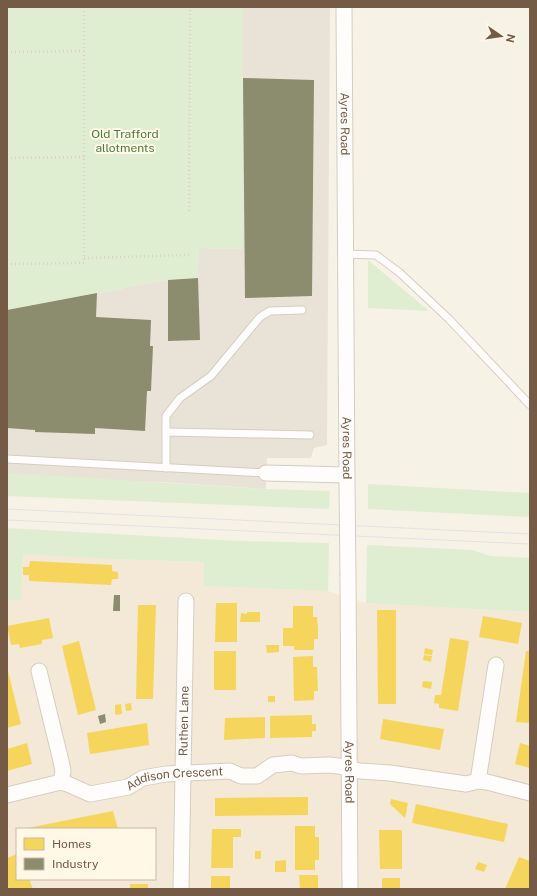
<svg xmlns="http://www.w3.org/2000/svg" width="537" height="896" viewBox="0 0 537 896" font-family="'Public Sans',sans-serif">
<rect width="100%" height="100%" fill="#f7f2e6"/>
<!-- residential -->
<path fill="#f3e9d6" fill-rule="evenodd" d="M23,553l88,6 93,3v24l124,5 38,12 164,9v277h-523v-289l14,-1zM17,829h138v50h-138z"/>
<!-- industrial -->
<path fill="#e9e2d7" d="M243,7h87l-3,438 -13,3 -3,10h-44l-1,31 -106,-7 -153,-4v-168l160,-30 30,-2 2,-30 44,1z"/>
<!-- green -->
<g fill="#dfeed0">
<path d="M7,7h236v242l-44,-1 -1,30 -31,2 -160,30z"/>
<path d="M368,260l61,51 -61,-3z"/>
<path d="M7,473l259,16 64,2 -1,18 -322,-13z"/>
<path d="M368,484l162,9v24l-162,-8z"/>
<path d="M7,528l232,13 90,2 -1,48 -124,-5v-24l-93,-3 -88,-5 -2,46h-14z"/>
<path d="M367,545l105,5 19,6 39,2v54l-164,-9z"/>
</g>
<!-- homes -->
<g fill="#f6d55c">
<path d="M30,561l82,4v6l6,1v7h-6l-1,6 -82,-4v-6h-6v-8h6z"/>
<path d="M216,603h21v39h-22z"/>
<path d="M138,605h18l-3,94h-17z"/>
<path d="M293,606h20v11h4l1,11v11h-4v11h-20v-4h-11v-18h10z"/>
<path d="M377,610h19v94h-18z"/>
<path d="M247,612h13v10h-20l1,-9 6,1z"/>
<path d="M483,616l39,7 -4,21 -39,-7z"/>
<path d="M49,618l4,20 -11,2v4l-22,4 -1,-4 -8,1 -4,-19z"/>
<path d="M450,638l19,3 -11,70 -19,-3v-4l-5,-1 1,-8h6z"/>
<path d="M79,641l17,69 -18,5 -16,-69z"/>
<path d="M266,645h13v7l-12,1z"/>
<path d="M425,648l8,2 -1,5 -8,-1z"/>
<rect x="214" y="651" width="22" height="39"/>
<path d="M526,651h4v72l-14,-1z"/>
<path d="M424,655l8,1 -1,6 -8,-2z"/>
<path d="M313,656v11h4l1,24h-4v9l-20,1 -1,-44z"/>
<path d="M7,667l14,57 -14,4z"/>
<path d="M423,681l9,1 -1,7 -9,-2z"/>
<rect x="268" y="696" width="7" height="6"/>
<path d="M131,703l1,7 -6,1 -1,-7z"/>
<path d="M121,704l1,10 -7,1v-10z"/>
<path d="M312,715v9h4v7h-4v6l-42,1v-22z"/>
<path d="M265,717v21l-41,2 1,-22z"/>
<path d="M383,719l61,10 -4,21 -60,-11z"/>
<path d="M147,723l2,22 -59,9 -3,-21z"/>
<path d="M27,743l5,21 -25,7v-22z"/>
<path d="M520,743l10,3v22l-15,-4z"/>
<path d="M308,797v18l-93,1v-18z"/>
<path d="M391,799l17,4 -3,15 -15,-14z"/>
<path d="M416,804l92,20 -4,18 -92,-19z"/>
<path d="M113,811l5,18h-90v-1z"/>
<path d="M295,826h20v11h4v23h-4v10h-20z"/>
<path d="M212,829h29v8h-8v31h-22z"/>
<path d="M379,830h23v39h-22z"/>
<rect x="255" y="851" width="6" height="8"/>
<path d="M17,854v25h12l4,10h-24l-2,-5v-26z"/>
<path d="M519,857l11,4v28h-25z"/>
<path d="M286,860v12h-11v-11z"/>
<path d="M478,862l9,3 -3,7 -9,-3z"/>
<path d="M299,875h19v14h-18z"/>
<rect x="211" y="876" width="19" height="13"/>
<rect x="382" y="878" width="18" height="11"/>
<rect x="130" y="884" width="18" height="5"/>
</g>
<!-- industry -->
<g fill="#8c8c6e">
<path d="M243,78l71,2 -2,216 -67,2z"/>
<path d="M198,278l2,62 -32,1v-61z"/>
<path d="M97,293l-1,24 55,3 -1,26h3l-2,45h-4l-2,40 -50,-3v6l-60,-2v-2l-28,-2v-118z"/>
<path d="M114,595h6v16h-7z"/>
<path d="M105,714l1,8 -6,2 -2,-8z"/>
</g>
<g fill="none" stroke-linecap="round" stroke-linejoin="round">
<defs>
<g id="service">
<path d="M345,254l31,1 24,18 49,46 81,86"/>
<path d="M166,432l144,3"/>
<path d="M7,459l259,14"/>
<path d="M166,468v-52l14,-18 31,-22 49,-59 10,-6 32,-1"/>
</g>
<g id="minor">
<path id="s1" d="M344,7l3,477"/>
<path d="M266,473l81,2"/>
<path id="s2" d="M348,576l2,313"/>
<path d="M39,671l22,90 2,10 -2,11"/>
<path d="M478,781l18,-116"/>
<path id="s3" d="M7,795l54,-13 9,3 20,9 38,-7 15,-9 23,-4 64,-3 11,5h16l16,-11 19,-2 9,3 28,-1 9,1 22,5 30,2 76,11 12,-3 9,1 43,11"/>
<path id="s4" d="M181,889l5,-288"/>
</g>
</defs>
<!-- service casing -->
<use href="#service" stroke="#d6cdc1" stroke-width="9"/>
<!-- minor casing -->
<use href="#minor" stroke="#d6cdc1" stroke-width="17"/>
<!-- path -->
<g stroke="#dad2ca" stroke-width="2.5" stroke-dasharray="1 3" stroke-linecap="butt">
<path d="M7,52l77,-1"/>
<path d="M7,158l77,-1"/>
<path d="M189,211l1,-204"/>
<path d="M84,258l105,-3"/>
<path d="M7,264l77,-1v-256"/>
</g>
<!-- service -->
<use href="#service" stroke="#fefdfb" stroke-width="7"/>
<!-- minor -->
<use href="#minor" stroke="#fefdfb" stroke-width="15"/>
<!-- tram -->
<g stroke="#e4e1e3" stroke-width="1">
<path d="M7,509l523,25"/>
<path d="M7,520l523,24"/>
</g>
<defs>
<path id="minor-bridge" d="M347,484l1,92"/>
</defs>
<!-- minor-bridge casing -->
<use href="#minor-bridge" stroke="#d6cdc1" stroke-width="17" stroke-linecap="butt"/>
<!-- minor-bridge -->
<use href="#minor-bridge" stroke="#fefdfb" stroke-width="15"/>
</g>
<g text-anchor="middle" dominant-baseline="central" stroke-width="4" stroke-linejoin="round" paint-order="stroke">
<!-- street labels -->
<g font-size="12" fill="#755b46" stroke="#fff8e7">
<text stroke="none"><textPath href="#s1" startOffset="117">Ayres Road</textPath></text>
<text stroke="none"><textPath href="#s1" startOffset="441">Ayres Road</textPath></text>
<text stroke="none"><textPath href="#s4" startOffset="168">Ruthen Lane</textPath></text>
<text stroke="none"><textPath href="#s2" startOffset="196">Ayres Road</textPath></text>
<text stroke="none"><textPath href="#s3" startOffset="174">Addison Crescent</textPath></text>
</g>
<!-- park labels -->
<g font-size="12" fill="#4a7c3d" stroke="#fff8e7">
<text x="125" y="134">Old Trafford<tspan x="125" dy="14">allotments</tspan></text>
</g>
</g>
<!-- border -->
<rect width="537" height="896" fill="none" stroke="#755b46" stroke-width="16"/>
<!-- legend -->
<rect x="16" y="828" width="140" height="52" fill="#fff8e7" stroke="#c8b9a7"/>
<rect x="24" y="838" width="20" height="12" fill="#f6d55c" stroke="#c8b9a7"/>
<text x="52" y="848" font-size="12" fill="#755b46">Homes</text>
<rect x="24" y="858" width="20" height="12" fill="#8c8c6e" stroke="#c8b9a7"/>
<text x="52" y="868" font-size="12" fill="#755b46">Industry</text>
<!-- north arrow -->
<g transform="translate(501 36) rotate(103)" stroke="#fff8e7" stroke-width="3" paint-order="stroke">
<path d="M0-3L7 15L0 10L-7 15Z" fill="#755b46"/>
<text y="-6" font-size="11" font-weight="bold" text-anchor="middle" fill="#755b46">N</text>
</g>
</svg>
